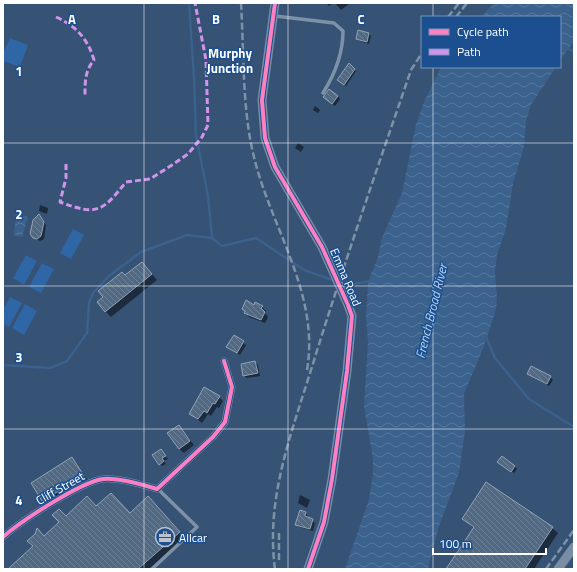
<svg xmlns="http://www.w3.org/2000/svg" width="577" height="572" viewBox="0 0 577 572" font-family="'Titillium Web',sans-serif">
<defs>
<pattern id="water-waves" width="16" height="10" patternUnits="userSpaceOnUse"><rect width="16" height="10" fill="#3b618d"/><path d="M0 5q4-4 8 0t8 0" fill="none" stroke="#58799e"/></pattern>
<pattern id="building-back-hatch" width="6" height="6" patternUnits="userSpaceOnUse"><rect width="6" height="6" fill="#526984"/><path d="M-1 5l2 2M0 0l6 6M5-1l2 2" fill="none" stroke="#6c8096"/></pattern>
</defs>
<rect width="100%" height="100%" fill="#365274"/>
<!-- grass -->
<g fill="#2f66a5">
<path d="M10,38l18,7 -8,22 -17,-6v-8z"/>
<path d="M73,229l11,6 -13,24 -11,-6z"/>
<path d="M26,255l11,6 -13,24 -11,-7z"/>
<path d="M42,263l12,6 -13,24 -12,-6z"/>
<path d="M10,297l12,6 -13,24 -6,-3v-14z"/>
<path d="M25,304l12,7 -13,24 -12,-7z"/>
</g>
<!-- water -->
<g fill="url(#water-waves)">
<path d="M494,3h80v39l-14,18v-43h-79z"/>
<path d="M441,67h115l-25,38 -5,16 -2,26 -11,36 -7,46 -9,26 -2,17 2,26 -1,11 -12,37 -20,48 1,37 -6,42 -20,53 -11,43h-83l24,-70 4,-26v-14l-9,-53 4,-64 -2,-24 2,-36 10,-25 4,-19 20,-45 14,-69 8,-22z"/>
<path d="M16,214l12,3 -6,20 -8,-2z"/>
</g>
<!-- shadow -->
<g fill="#0007">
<path d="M326,3h7l-4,3z"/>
<path d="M335,3h13l1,1 -8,6z"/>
<path d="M369,33l2,3 -2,8 -9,-3 -3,-2z"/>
<path d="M349,65l7,6 -10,15 -6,-4z"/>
<path d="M338,96l2,3 -5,7 -8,-6z"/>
<path d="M315,106l5,4 -2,3 -5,-3z"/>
<path d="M298,143l6,4 -3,5 -6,-4z"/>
<path d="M40,205l8,3 -1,6 -8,-3z"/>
<path d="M39,216l7,9 -2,14 -4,2 -7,-4z"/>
<path d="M142,263l15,17 -46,37 -6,-6 21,-35z"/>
<path d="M254,306l8,1 4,4 -1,2 3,4 -3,6 -16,-6 -6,-8z"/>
<path d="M234,336l12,9 -6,10 -12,-8z"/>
<path d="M255,362l3,3 2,11 -13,2 -3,-2z"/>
<path d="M528,374l22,3 3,3 -4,6z"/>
<path d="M219,397l4,4 -4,7 -2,-1 -6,9 -3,-2 -6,9 -11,-9z"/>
<path d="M179,426l15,19 -10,8 -5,-4z"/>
<path d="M161,450l7,9 -4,2 2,3 -4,2 -2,-2z"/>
<path d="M72,459l17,23 -40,24 -17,-23z"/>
<path d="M501,464l14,2 2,3 -3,4z"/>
<path d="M300,495l10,5 -3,8 -9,-5z"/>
<path d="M153,503l31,34 -35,32h-140l57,-52 30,-9 34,6z"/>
<path d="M306,513l2,3v2l7,5 -2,8 -14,-4 -3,-2z"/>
<path d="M463,519l89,9 6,5 -24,36h-87l27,-41z"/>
</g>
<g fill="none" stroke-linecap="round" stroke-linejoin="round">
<!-- stream -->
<g stroke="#3b618d" stroke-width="2.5">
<path d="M189,3l5,74 2,58 12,61 4,42"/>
<path d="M560,44l14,8"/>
<path d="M340,282l13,2 18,-3"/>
<path d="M486,337l9,21 34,41 45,28"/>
<path d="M3,365l47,3 17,-7 20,-28 2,-30 4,-10 16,-17 32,-24 46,-17 25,3 10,8 34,-8 48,32 31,11"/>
</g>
</g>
<!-- building -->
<g fill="url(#building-back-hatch)" stroke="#92a2b6">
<path d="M358,30l11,3 -2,9 -11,-3z"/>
<path d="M349,63l6,6 -11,16 -7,-5z"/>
<path d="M329,89l9,7 -6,8 -9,-7z"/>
<path d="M39,214l5,8 -3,14 -4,3 -4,-1 -3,-4 3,-14z"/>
<path d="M142,262l10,12 -47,38 -8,-10 6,-5 -5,-6 24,-19 3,3z"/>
<path d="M246,300l8,5 1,-3 8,4 -2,2 4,4 -4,8 -17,-7 1,-2 -3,-2z"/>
<path d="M234,335l10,6 -7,12 -11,-6z"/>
<path d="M255,361l3,12 -15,3 -2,-12z"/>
<path d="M531,366l20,10 -4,8 -20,-10z"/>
<path d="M204,387l16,9 -5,8 -2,-1 -6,10 -3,-2 -6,8 -9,-5z"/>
<path d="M179,425l11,16 -11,8 -12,-16z"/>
<path d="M161,449l5,7 -4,2 2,3 -5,4 -7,-10z"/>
<path d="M502,456l13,10 -4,6 -14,-10z"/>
<path d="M72,457l12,19 -42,25 -11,-18z"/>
<path d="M486,482l67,45 -28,42h-79l28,-42 -12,-8z"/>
<path d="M111,493l19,20 18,-17 32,36 -42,37h-130l25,-23 -6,-5 8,-7 2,-6 7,8 15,-14 -7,-7 7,-6 7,7 21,-20 9,10z"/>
<path d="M300,510l6,2 -1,4 8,3 -3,10 -15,-4z"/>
</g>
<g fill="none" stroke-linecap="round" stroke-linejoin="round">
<!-- lane -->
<g stroke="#7d92a8" stroke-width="3.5">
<path d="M275,16l59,7 9,8c0,22 -8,43 -20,62"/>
<path d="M152,569l45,-42 -39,-38"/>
</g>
<!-- street -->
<path stroke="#7d92a8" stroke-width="7" d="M3,537c18,-16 78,-55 100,-58 14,-2 41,6 54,10l56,-52 12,-15 7,-35 -8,-26"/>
<!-- secondary -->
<g stroke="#798da4" stroke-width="9">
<path d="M275,3l-13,97 3,38 10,29 47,80 26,58 4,11 -5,55 -15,108 -8,43 -16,47"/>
<path d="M558,569l16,-22"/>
</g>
<!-- rail -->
<g stroke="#7e92a7" stroke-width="2.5" stroke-dasharray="7 3" stroke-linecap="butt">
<path d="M241,3c3,49 1,107 13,154 17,71 66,137 53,213"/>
<path d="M448,17l11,-14"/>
<path d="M456,17l11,-14"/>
<path d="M279,533v30"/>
<path d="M275,569c-10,-74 19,-142 40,-212 30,-96 63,-191 96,-287l11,-17"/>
<path d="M546,569l28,-39"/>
</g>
<!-- quiet -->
<g stroke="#d193ec" stroke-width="3" stroke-dasharray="6 3" stroke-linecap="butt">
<path d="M56,17c20,9 32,22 38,43 -9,11 -9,21 -9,35"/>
<path d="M66,164v14l-6,24c37,14 42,10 66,-20l24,-3 22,-14 16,-11 14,-17 6,-12 -2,-65 -11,-57"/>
</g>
<defs>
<g id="cycleway">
<path d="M275,3l-13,97 3,38 10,29 47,80 26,58 4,11 -5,55 -15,108 -8,43 -16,47"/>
<path d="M3,537c18,-16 78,-55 100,-58 14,-2 41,6 54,10l56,-52 12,-15 7,-35 -8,-26"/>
</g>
</defs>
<!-- cycleway casing -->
<use href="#cycleway" stroke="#1b4f8f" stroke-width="6"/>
<!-- cycleway -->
<use href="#cycleway" stroke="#ff80c0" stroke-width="4"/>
</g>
<!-- grid -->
<path fill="none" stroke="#fff" stroke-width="1" stroke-opacity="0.55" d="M144,3v566M288,3v566M433,3v14M433,67v502M3,143h571M3,286h571M3,429h571"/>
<!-- icons -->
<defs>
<symbol id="office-ring" viewBox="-11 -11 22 22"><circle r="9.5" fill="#1b4f8f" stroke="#b9c2ce" stroke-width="1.5"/><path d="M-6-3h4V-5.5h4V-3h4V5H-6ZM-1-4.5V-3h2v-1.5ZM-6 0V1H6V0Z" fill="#b9c2ce"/></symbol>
</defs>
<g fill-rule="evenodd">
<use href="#office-ring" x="154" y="526" width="22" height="22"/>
</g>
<g text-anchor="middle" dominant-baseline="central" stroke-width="3" stroke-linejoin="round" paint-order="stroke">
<!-- street labels -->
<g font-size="12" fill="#fff" stroke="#1b4f8f">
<text transform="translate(346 277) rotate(67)">Emma Road</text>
<text transform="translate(60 488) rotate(-30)">Cliff Street</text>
</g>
<!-- poi labels -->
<g font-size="12" fill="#fff" stroke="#1b4f8f" text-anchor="start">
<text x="179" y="537">Allcar</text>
</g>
<!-- neighbourhood labels -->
<g font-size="13" font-weight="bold" fill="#fff" stroke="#1b4f8f">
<text x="230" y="53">Murphy<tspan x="230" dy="15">Junction</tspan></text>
</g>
<!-- water labels -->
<g font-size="13" font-style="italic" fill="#b5d3f5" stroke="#1b4f8f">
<text transform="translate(431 311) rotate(-76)">French Broad River</text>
</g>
</g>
<g font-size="13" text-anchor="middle" font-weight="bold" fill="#fff" stroke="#1b4f8f" stroke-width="3" stroke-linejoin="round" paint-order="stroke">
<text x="72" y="24">A</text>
<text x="216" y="24">B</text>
<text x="361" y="24">C</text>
<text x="19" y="76">1</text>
<text x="19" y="219">2</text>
<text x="19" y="362">3</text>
<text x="19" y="505">4</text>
</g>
<!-- border -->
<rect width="577" height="572" fill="none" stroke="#ffffff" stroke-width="8"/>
<!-- legend -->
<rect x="421" y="16" width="140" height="52" fill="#1b4f8f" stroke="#7695bc"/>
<rect x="429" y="29" width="20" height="6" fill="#ff80c0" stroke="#7695bc"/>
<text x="457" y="36" font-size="12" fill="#ffffff">Cycle path</text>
<rect x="429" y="49" width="20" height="6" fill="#d193ec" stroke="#7695bc"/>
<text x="457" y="56" font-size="12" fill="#ffffff">Path</text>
<!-- scale -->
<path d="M433 548v6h113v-6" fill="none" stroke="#ffffff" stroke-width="2"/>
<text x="439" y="548" font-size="12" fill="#ffffff" stroke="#1b4f8f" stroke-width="3" paint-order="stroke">100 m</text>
</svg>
